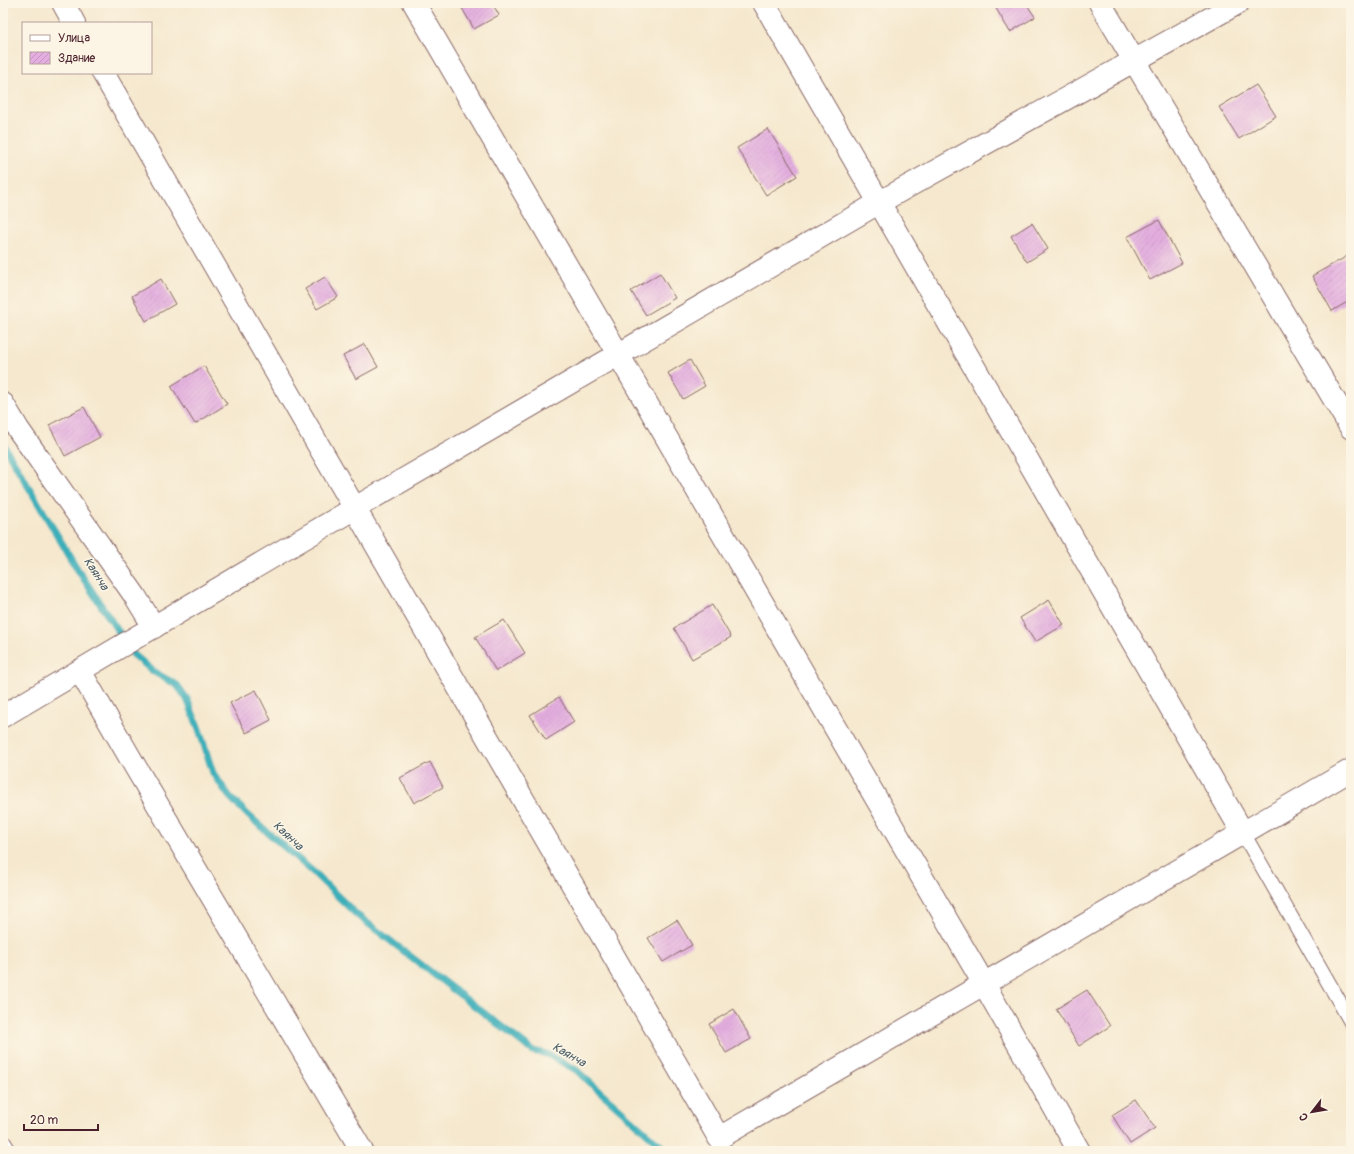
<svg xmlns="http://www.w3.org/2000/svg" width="1354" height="1154" viewBox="0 0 1354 1154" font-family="Pangolin,sans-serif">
<defs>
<pattern id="building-hatch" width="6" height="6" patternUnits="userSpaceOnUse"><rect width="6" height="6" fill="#e4afe0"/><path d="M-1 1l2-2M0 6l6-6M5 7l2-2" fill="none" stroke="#c596c0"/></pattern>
</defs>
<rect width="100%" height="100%" fill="#fcf5e5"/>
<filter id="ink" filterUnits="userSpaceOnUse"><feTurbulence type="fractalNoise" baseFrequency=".025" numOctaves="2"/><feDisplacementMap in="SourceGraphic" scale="8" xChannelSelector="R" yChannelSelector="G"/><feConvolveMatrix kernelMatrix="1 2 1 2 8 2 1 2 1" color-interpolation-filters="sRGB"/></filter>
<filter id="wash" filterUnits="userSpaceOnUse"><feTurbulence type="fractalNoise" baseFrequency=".012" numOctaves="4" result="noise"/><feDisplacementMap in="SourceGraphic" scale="16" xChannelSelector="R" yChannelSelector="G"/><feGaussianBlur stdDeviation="0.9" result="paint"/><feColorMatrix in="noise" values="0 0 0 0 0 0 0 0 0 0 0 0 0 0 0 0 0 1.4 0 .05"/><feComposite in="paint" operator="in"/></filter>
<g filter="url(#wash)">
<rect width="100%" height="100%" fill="#f5e8ce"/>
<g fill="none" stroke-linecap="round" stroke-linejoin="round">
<!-- stream -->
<path stroke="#3eafb9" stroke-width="7" d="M3,444l75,126 55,84 21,18 23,13 10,14 12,30 14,44 16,23 20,20 63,55 45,44 176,136 14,3 29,16 91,81"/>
</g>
<g id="blocks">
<!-- building -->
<g fill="url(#building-hatch)">
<path d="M459,3h33l7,12 -25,14z"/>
<path d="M998,3h28l9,14 -25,15 -16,-27z"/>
<path d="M1256,85l20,31 -37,23 -20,-32z"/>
<path d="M768,129l29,47 -31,19 -29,-47z"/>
<path d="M1159,220l23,43 -32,17 -23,-43z"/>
<path d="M1032,223l16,26 -21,13 -16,-26z"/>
<path d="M1351,254v46l-19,11 -20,-35z"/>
<path d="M660,273l15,25 -29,17 -15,-24z"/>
<path d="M325,277l13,20 -21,12 -12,-20z"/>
<path d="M161,279l14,25 -29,17 -14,-25z"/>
<path d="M365,344l13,23 -22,12 -13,-23z"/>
<path d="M690,360l15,26 -22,13 -15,-26z"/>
<path d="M204,366l23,38 -32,20 -24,-38z"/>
<path d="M84,407l16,30 -35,19 -16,-31z"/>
<path d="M1049,600l15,25 -29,17 -15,-24z"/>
<path d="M712,605l19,32 -39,22 -18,-31z"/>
<path d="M504,620l21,33 -29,18 -21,-34z"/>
<path d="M256,690l15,30 -25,13 -16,-30z"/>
<path d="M559,697l15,25 -28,18 -16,-25z"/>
<path d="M430,762l13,25 -29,16 -14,-25z"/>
<path d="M677,920l15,25 -29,17 -15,-24z"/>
<path d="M1087,990l23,36 -31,20 -23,-37z"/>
<path d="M734,1009l17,30 -25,14 -17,-29z"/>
<path d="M1136,1100l19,28 -25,16 -18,-29z"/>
</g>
</g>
</g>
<g filter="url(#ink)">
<use href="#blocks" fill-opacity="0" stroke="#866564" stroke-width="1"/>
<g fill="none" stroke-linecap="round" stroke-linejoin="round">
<defs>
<g id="lane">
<path d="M1243,833l108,189"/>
<path d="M3,1141l6,10"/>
</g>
<g id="street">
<path d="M63,3l11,20"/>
<path d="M414,3l570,981 95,167"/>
<path d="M764,3l479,830"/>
<path d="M1100,3l251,425"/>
<path d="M103,73l616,1065 632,-368"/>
<path d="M3,404l15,25 117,167 19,31"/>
<path d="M80,671l56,97 226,383"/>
<path d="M3,716l352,-208 525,-306 358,-199"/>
</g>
</defs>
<!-- lane casing -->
<use href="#lane" stroke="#866564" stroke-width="16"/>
<!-- street casing -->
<use href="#street" stroke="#866564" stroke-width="24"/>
<!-- lane -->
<use href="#lane" stroke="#fff" stroke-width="14"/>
<!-- street -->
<use href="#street" stroke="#fff" stroke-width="22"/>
</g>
</g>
<g text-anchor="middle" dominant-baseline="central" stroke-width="3" stroke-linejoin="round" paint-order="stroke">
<!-- water labels -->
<g font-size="12" font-style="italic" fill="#455964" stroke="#fcf5e5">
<text transform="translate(96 574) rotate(58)">Каянча</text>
<text transform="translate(288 836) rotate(43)">Каянча</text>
<text transform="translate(569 1055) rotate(30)">Каянча</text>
</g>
</g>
<!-- margin -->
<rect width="1354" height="1154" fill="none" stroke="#fcf5e5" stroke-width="16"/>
<!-- legend -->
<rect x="22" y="22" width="130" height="52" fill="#fcf5e5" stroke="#b59f9b"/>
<rect x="30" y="35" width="20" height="6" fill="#ffffff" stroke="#b59f9b"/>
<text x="58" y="42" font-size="12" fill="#4a1f2b">Улица</text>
<rect x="30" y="52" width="20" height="12" fill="url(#building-hatch)" stroke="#b59f9b"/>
<text x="58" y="62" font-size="12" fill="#4a1f2b">Здание</text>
<!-- north arrow -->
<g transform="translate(1312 1112) rotate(239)" stroke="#fcf5e5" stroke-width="3" paint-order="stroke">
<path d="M0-3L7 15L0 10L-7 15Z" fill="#4a1f2b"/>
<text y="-6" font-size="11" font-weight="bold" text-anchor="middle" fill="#4a1f2b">С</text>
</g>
<!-- scale -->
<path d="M24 1124v6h74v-6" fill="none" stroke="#4a1f2b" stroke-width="2"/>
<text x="30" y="1124" font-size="12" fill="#4a1f2b" stroke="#fcf5e5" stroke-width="3" paint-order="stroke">20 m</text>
</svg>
